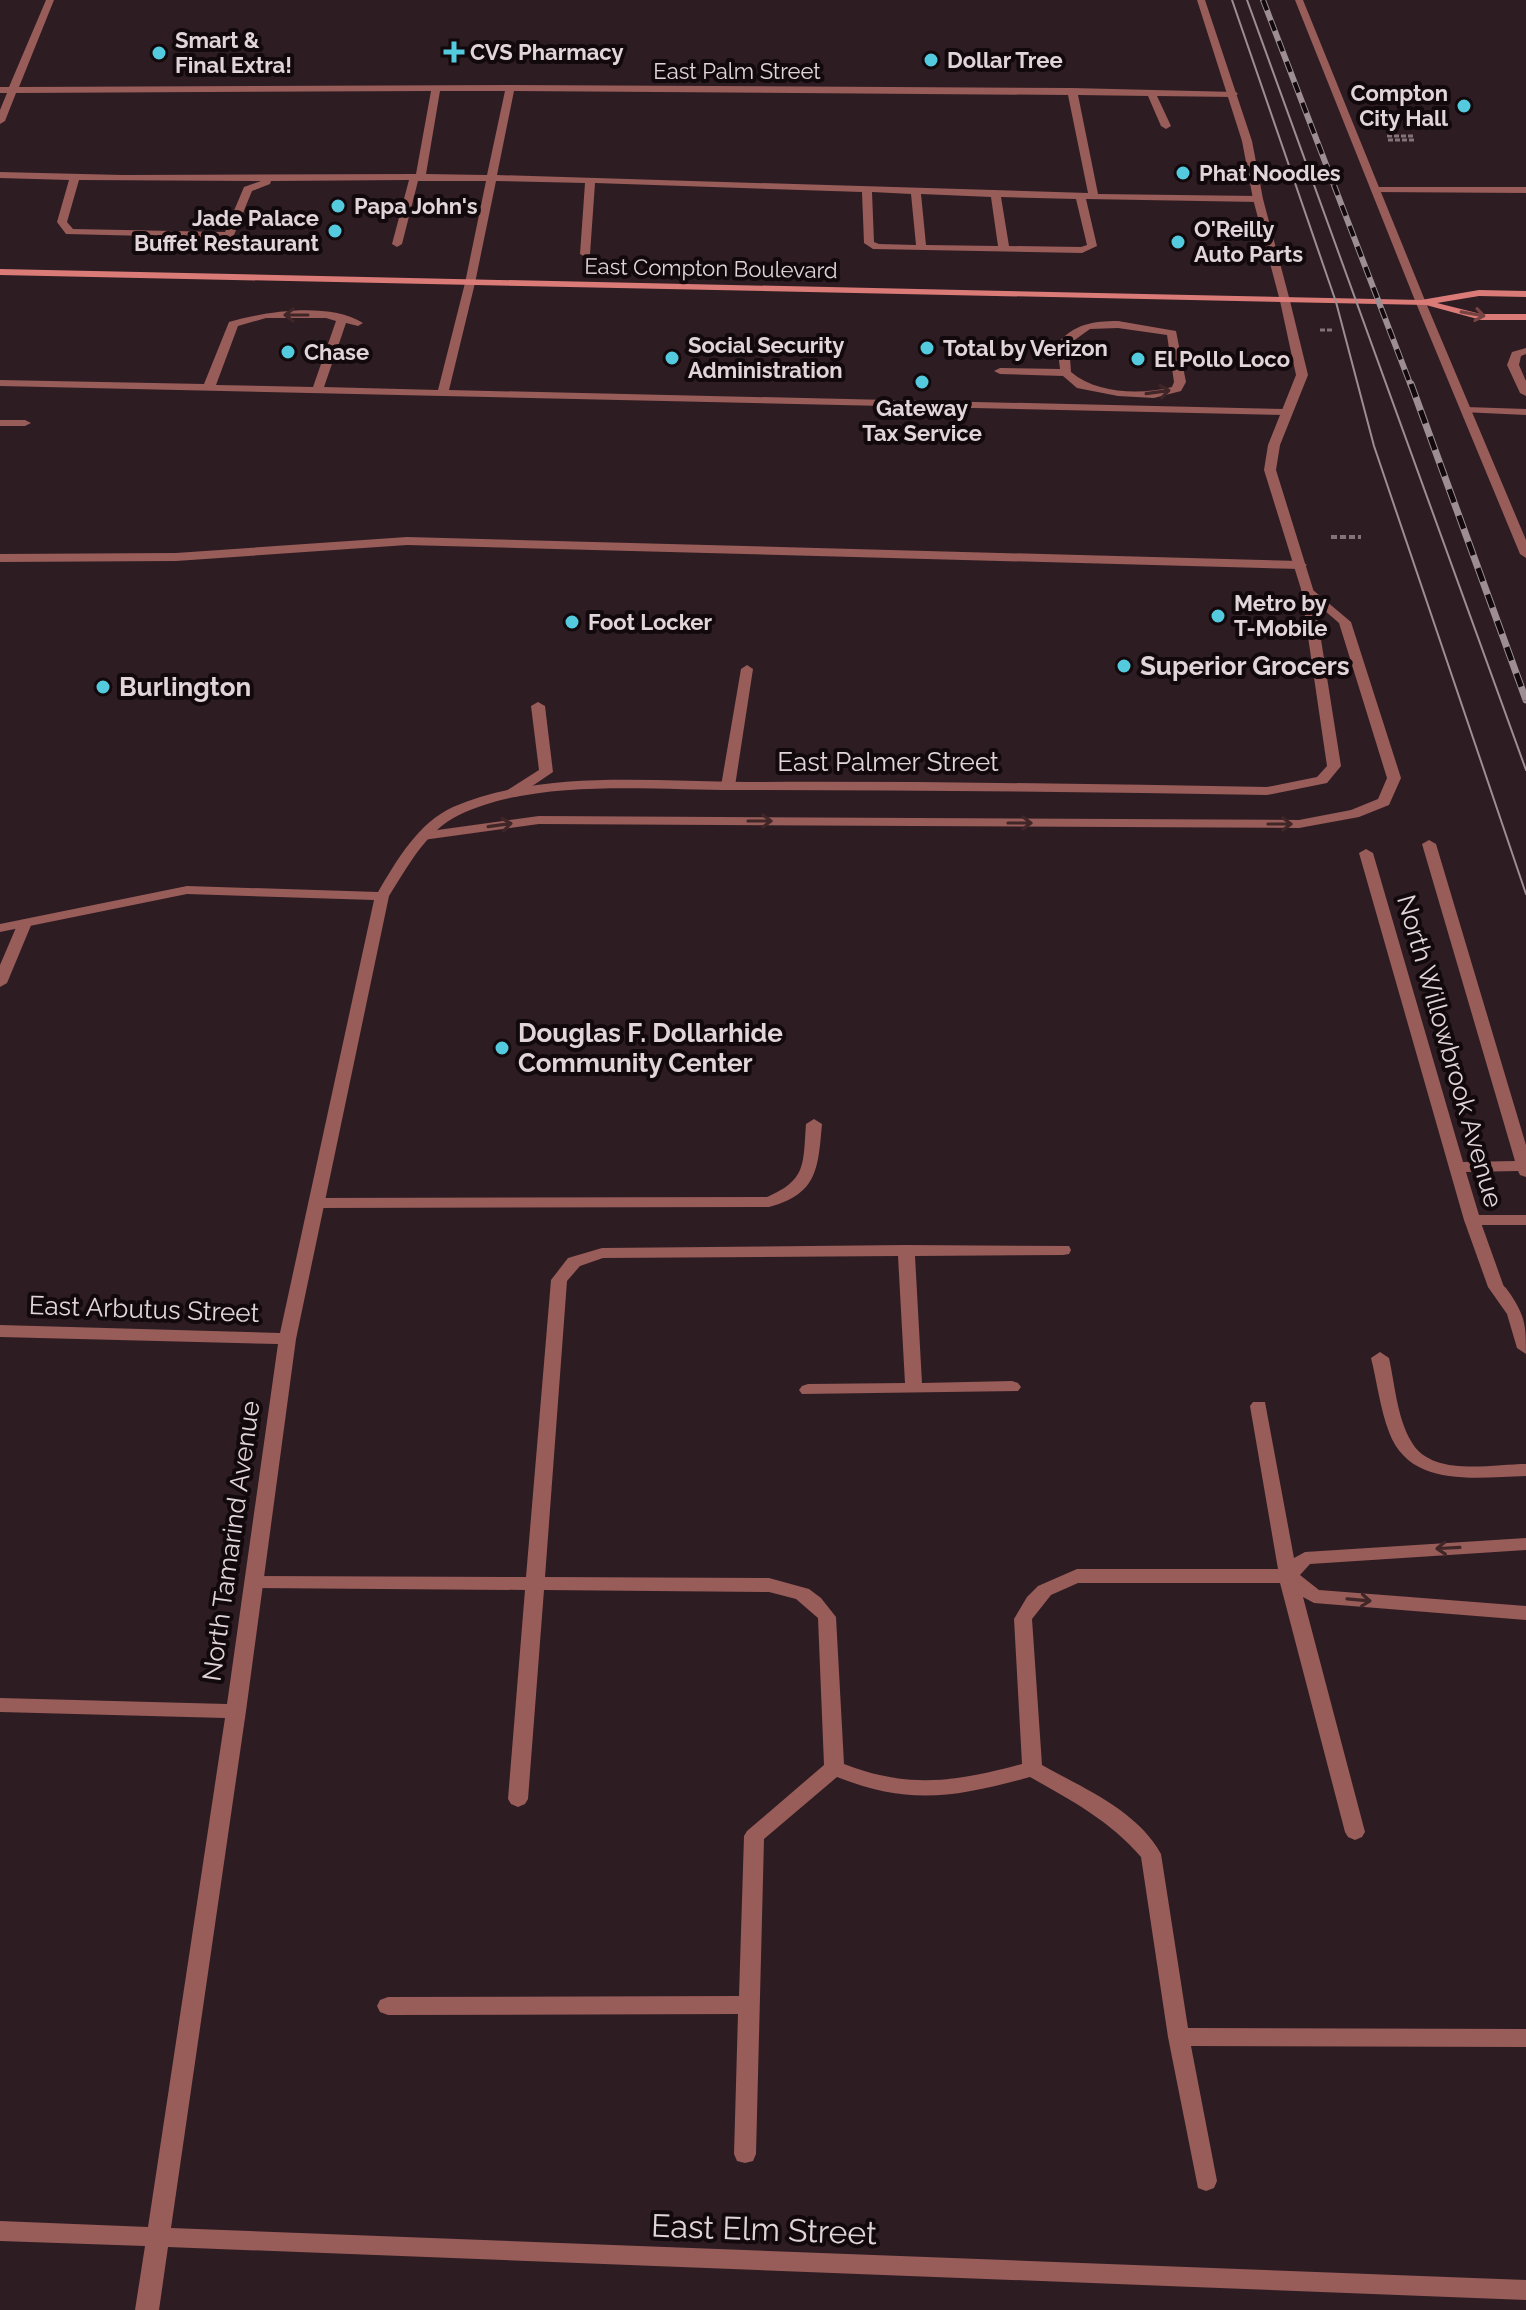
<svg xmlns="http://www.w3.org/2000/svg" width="1526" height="2310" viewBox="0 0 1526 2310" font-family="Raleway,sans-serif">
<rect width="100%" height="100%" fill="#2e1c23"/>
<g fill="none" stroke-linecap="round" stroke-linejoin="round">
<!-- path-far1 -->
<g stroke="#837379" stroke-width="3" stroke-dasharray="5 2" stroke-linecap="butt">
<path d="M1387,136h26"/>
<path d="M1388,140h26"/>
<path d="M1320,330h13"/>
</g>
<!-- path -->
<path stroke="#837379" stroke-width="4" stroke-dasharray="6 3" stroke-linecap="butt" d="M1331,537h30"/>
<!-- service -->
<g fill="#985c59" fill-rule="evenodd">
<path d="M46,0h8l-35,87 491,-2 562,3 164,4 2,2 -5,3 -76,-1 14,30 -5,3 -5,-3 -13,-30 -70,-1 20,99 160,2 5,3 -5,3 -172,-3 11,47 -15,7 -209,-4 -9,-6 -2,-51 -267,-9 -5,71 -5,3 -5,-3 5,-71 -89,-2 -21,102 -26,107 837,19 6,3 -6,3 -1286,-29v-6l204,4 25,-62c38,-11 100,-20 134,1l-5,3 -12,-3 -22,64 114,3 27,-107 21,-102h-68l-16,63 -5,3 -5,-3 17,-64 -138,1 -1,3 -18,7 -18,44 -5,3 -163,-4 -9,-12 12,-42 -69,-2v-6l123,3 293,-1 15,-83 -415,2 -11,28 -5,3v-14l7,-17h-7v-6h9zM440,91h65l-18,84 -61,-1zM514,91l554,4 20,98 -591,-18zM79,180l182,1 -17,6 -19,45 -152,-3 -6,-7zM872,192l39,2 5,51 -37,-1 -5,-2zM921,194l70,3 7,49 -72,-1zM1001,197l75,2 11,46 -6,2 -72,-1zM266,318h60l10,3 -23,66 -97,-2 22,-59z"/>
<path d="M1376,187h150v6l-154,-1 -1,-2z"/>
<path d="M1118,321l58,10 10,51 -5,9 -27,7 -36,-2 -41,-8 -14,-12 -63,-2 -6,-3 6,-3 60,1 -3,-25c17,-20 36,-23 61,-23zM1118,328l49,7 7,47 -2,5c-31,8 -75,7 -101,-15l-2,-28 21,-15z"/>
<path d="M1526,348v6l-5,2 -2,9 7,16v15l-6,-3 -13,-28 5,-13z"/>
<path d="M1466,407l60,2v6l-64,-3v-4z"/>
<path d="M0,420h25l6,3 -6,3h-25z"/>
<path d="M407,537l894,24 6,4 -6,4 -894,-24 -231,16 -176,1v-8l176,-1z"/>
<path d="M1307,585l44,37 50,156 -12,27 -30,12 -60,11 -760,-4 -116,16 -7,-4 7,-4 116,-16 760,4 52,-10 27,-11 9,-21 -48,-155 -36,-31 -2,-3z"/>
<path d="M747,665l6,4 -18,117 -7,4 -7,-4 20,-117z"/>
<path d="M538,702l7,4 8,66 -37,25h-10l-2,-3 2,-3 33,-21 -8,-64z"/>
<path d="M25,919l7,4 -25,60 -7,4v-22l18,-42z"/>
<path d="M814,1119l8,5c-4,44 -4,70 -53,83l-453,1 -8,-5 8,-5 451,-1c40,-17 36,-33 39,-73z"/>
<path d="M1472,1215l8,5 24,67 -2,4 -6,1 -8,-5 -24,-67z"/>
<path d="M906,1245l163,1 2,4 -2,4 -6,1 -148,1 7,127 90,-2 6,2 3,4 -3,4 -216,3 -3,-4 3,-4 6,-2 97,-1 -7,-127 -295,2 -23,8 -13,15 -22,296 224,1 40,11 12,9 15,19 8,147c64,25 112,18 178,0l-8,-145 13,-22 11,-11 39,-17h201l-28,-163 3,-4h12l29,156 11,-6 221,-14v12l-216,14 -10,11 19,15 207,16v14l-212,-17 -11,-6 62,235 -3,5 -7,3 -7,-3 -3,-5 -65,-249h-202l-27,12 -19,24 10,146c41,23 96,46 119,89l27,174 338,1v18l-335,-1 26,135 -3,7 -8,3 -8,-3 -30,-151 -27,-180c-31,-36 -70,-57 -111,-80 -74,20 -120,29 -193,0l-73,62 -8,315 -3,7 -8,2 -8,-2 -3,-7 4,-140 -350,1 -8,-3 -3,-6 3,-6 8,-3 351,-1 5,-160 3,-5 77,-66 -6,-147 -22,-19 -27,-7 -225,-2 -16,209 -3,5 -7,3 -7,-3 -3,-5 17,-209 -271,-2 -7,-2 -2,-5 2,-5 279,1 25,-297 17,-22 34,-10z"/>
<path d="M1380,1352l9,6c6,27 8,59 22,83 20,37 81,23 115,23v12c-49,1 -116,13 -137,-44 -9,-24 -12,-50 -18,-74z"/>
</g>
<!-- pedestrian -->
<path fill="#985c59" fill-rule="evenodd" d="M1429,840l7,4 90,301v32l-6,-2 -2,-4 -52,1 13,43h47v10h-54l-8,-5 -105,-367 7,-4 7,4 90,309 52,-1 -93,-317z"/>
<!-- minor -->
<g fill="#985c59" fill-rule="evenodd">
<path d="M1285,298l5,3 18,74 -28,70 -4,25 37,119 28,177 -14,17 -60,12c-177,-3 -355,-5 -532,-5 -82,0 -201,-12 -276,25 -33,16 -51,51 -70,81l-93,443 -50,372 -75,517 1355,52v20l-1358,-53 -9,63h-24l10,-64 -145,-5v-20l148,6 77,-509 -225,-6v-14l227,6 51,-360 -278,-7v-12l280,8 94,-433 -187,-6 -187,38v-8l187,-38 191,6c19,-32 40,-69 75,-85 90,-38 198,-25 294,-25 173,-1 347,2 520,5l50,-10 10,-11 -26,-177 -37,-119 4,-25 28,-70 -16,-74z"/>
<path d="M1417,301l9,2 100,237v18l-6,-4 -104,-251z"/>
<path d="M1496,1282c8,2 10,6 15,13 15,23 15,32 15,59l-9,-6 -10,-34 -19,-27z"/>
</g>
<!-- tertiary -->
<g fill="#985c59" fill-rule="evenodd">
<path d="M1197,0h8l47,141 11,58 27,102 -1,2 -9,-2 -27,-102 -11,-58z"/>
<path d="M1295,0h8l123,303 -1,2 -9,-2z"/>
</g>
<!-- secondary -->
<path fill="#db7b77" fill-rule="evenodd" d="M0,269l1421,31 58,-10 47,1v6l-47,-1 -42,7 44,11h45v6h-45l-55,-15 -1426,-30z"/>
<!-- tram -->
<g stroke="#9d8e93" stroke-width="2">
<path d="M1232,0l104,302 38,144 152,448"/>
<path d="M1247,0l279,770"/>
</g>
<defs>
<path id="rail-far1" d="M1263,0l148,386"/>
<path id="rail" d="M1411,384l115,316"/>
</defs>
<!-- rail-far1 casing -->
<use href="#rail-far1" stroke="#9d8e93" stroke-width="6"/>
<!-- rail casing -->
<use href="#rail" stroke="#9d8e93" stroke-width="7"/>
<!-- rail-far1 -->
<use href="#rail-far1" stroke="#11090c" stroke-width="4" stroke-dasharray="11" stroke-linecap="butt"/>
<!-- rail -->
<use href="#rail" stroke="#11090c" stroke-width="5" stroke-dasharray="14" stroke-linecap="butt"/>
</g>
<!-- one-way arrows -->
<defs><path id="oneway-shaft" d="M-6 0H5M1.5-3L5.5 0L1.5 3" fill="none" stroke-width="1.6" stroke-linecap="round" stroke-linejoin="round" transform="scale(2)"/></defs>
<use stroke="#764242" href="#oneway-shaft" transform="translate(1473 314) rotate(10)"/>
<g stroke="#402627">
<use href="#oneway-shaft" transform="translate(296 315) rotate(-180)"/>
<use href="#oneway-shaft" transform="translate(1158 392) rotate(-8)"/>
<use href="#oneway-shaft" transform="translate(760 821)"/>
<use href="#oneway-shaft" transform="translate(1020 823)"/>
<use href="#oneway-shaft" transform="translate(1280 824)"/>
<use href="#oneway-shaft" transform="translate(500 825) rotate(-8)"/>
<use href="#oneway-shaft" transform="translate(1448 1548) rotate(177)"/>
<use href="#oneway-shaft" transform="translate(1359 1600) rotate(5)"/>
</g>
<!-- markers -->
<g fill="#54cade" stroke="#11090c" stroke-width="3">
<path d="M450 40h8v8h8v8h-8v8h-8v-8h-8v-8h8z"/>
<circle cx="159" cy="53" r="8"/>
<circle cx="931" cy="60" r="8"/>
<circle cx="1464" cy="106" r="8"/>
<circle cx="1183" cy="173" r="8"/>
<circle cx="338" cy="206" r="8"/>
<circle cx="335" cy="231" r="8"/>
<circle cx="1178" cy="242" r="8"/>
<circle cx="927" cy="348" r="8"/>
<circle cx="288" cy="352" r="8"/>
<circle cx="672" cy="358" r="8"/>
<circle cx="1138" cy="359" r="8"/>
<circle cx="922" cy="382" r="8"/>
<circle cx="1218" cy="616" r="8"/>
<circle cx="572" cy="622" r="8"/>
<circle cx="1124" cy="666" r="8"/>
<circle cx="103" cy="687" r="8"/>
<circle cx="502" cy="1048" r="8"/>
</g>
<g text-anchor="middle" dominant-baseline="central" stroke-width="8" stroke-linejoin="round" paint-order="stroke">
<!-- far-poi labels -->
<g font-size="22" font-weight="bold" fill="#e2d5d9" stroke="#11090c" text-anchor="start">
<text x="175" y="40">Smart &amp;<tspan x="175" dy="25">Final Extra!</tspan></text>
<text x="470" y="52">CVS Pharmacy</text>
<text x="947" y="60">Dollar Tree</text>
<text x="1448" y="93" text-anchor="end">Compton<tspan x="1448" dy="25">City Hall</tspan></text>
<text x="1199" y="173">Phat Noodles</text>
<text x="354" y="206">Papa John's</text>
<text x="319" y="218" text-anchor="end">Jade Palace<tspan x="319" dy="25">Buffet Restaurant</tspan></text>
<text x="1194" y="229">O'Reilly<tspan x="1194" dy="25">Auto Parts</tspan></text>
<text x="688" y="345">Social Security<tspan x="688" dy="25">Administration</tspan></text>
<text x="943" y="348">Total by Verizon</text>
<text x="304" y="352">Chase</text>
<text x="1154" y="359">El Pollo Loco</text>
<text x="922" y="408" text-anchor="middle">Gateway<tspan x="922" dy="25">Tax Service</tspan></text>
<text x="1234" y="603">Metro by<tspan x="1234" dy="25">T-Mobile</tspan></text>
<text x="588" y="622">Foot Locker</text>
</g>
<!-- far-street labels -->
<g font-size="22" fill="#e2d5d9" stroke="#11090c">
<text x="737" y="71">East Palm Street</text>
<text transform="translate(711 268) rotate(1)">East Compton Boulevard</text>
</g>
<!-- poi labels -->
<g font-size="26" font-weight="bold" fill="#e2d5d9" stroke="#11090c" text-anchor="start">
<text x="1140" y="666">Superior Grocers</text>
<text x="119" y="687">Burlington</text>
<text x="518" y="1033">Douglas F. Dollarhide<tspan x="518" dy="30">Community Center</tspan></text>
</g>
<!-- street labels -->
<g font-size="26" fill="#e2d5d9" stroke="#11090c">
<text x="888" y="762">East Palmer Street</text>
<text transform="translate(1450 1051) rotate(74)">North Willowbrook Avenue</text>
<text transform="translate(144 1309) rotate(2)">East Arbutus Street</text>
<text transform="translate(231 1541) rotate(-82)">North Tamarind Avenue</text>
</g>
<!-- near-street labels -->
<g font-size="32" fill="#e2d5d9" stroke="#11090c">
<text transform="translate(764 2229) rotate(2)">East Elm Street</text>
</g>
</g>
</svg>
